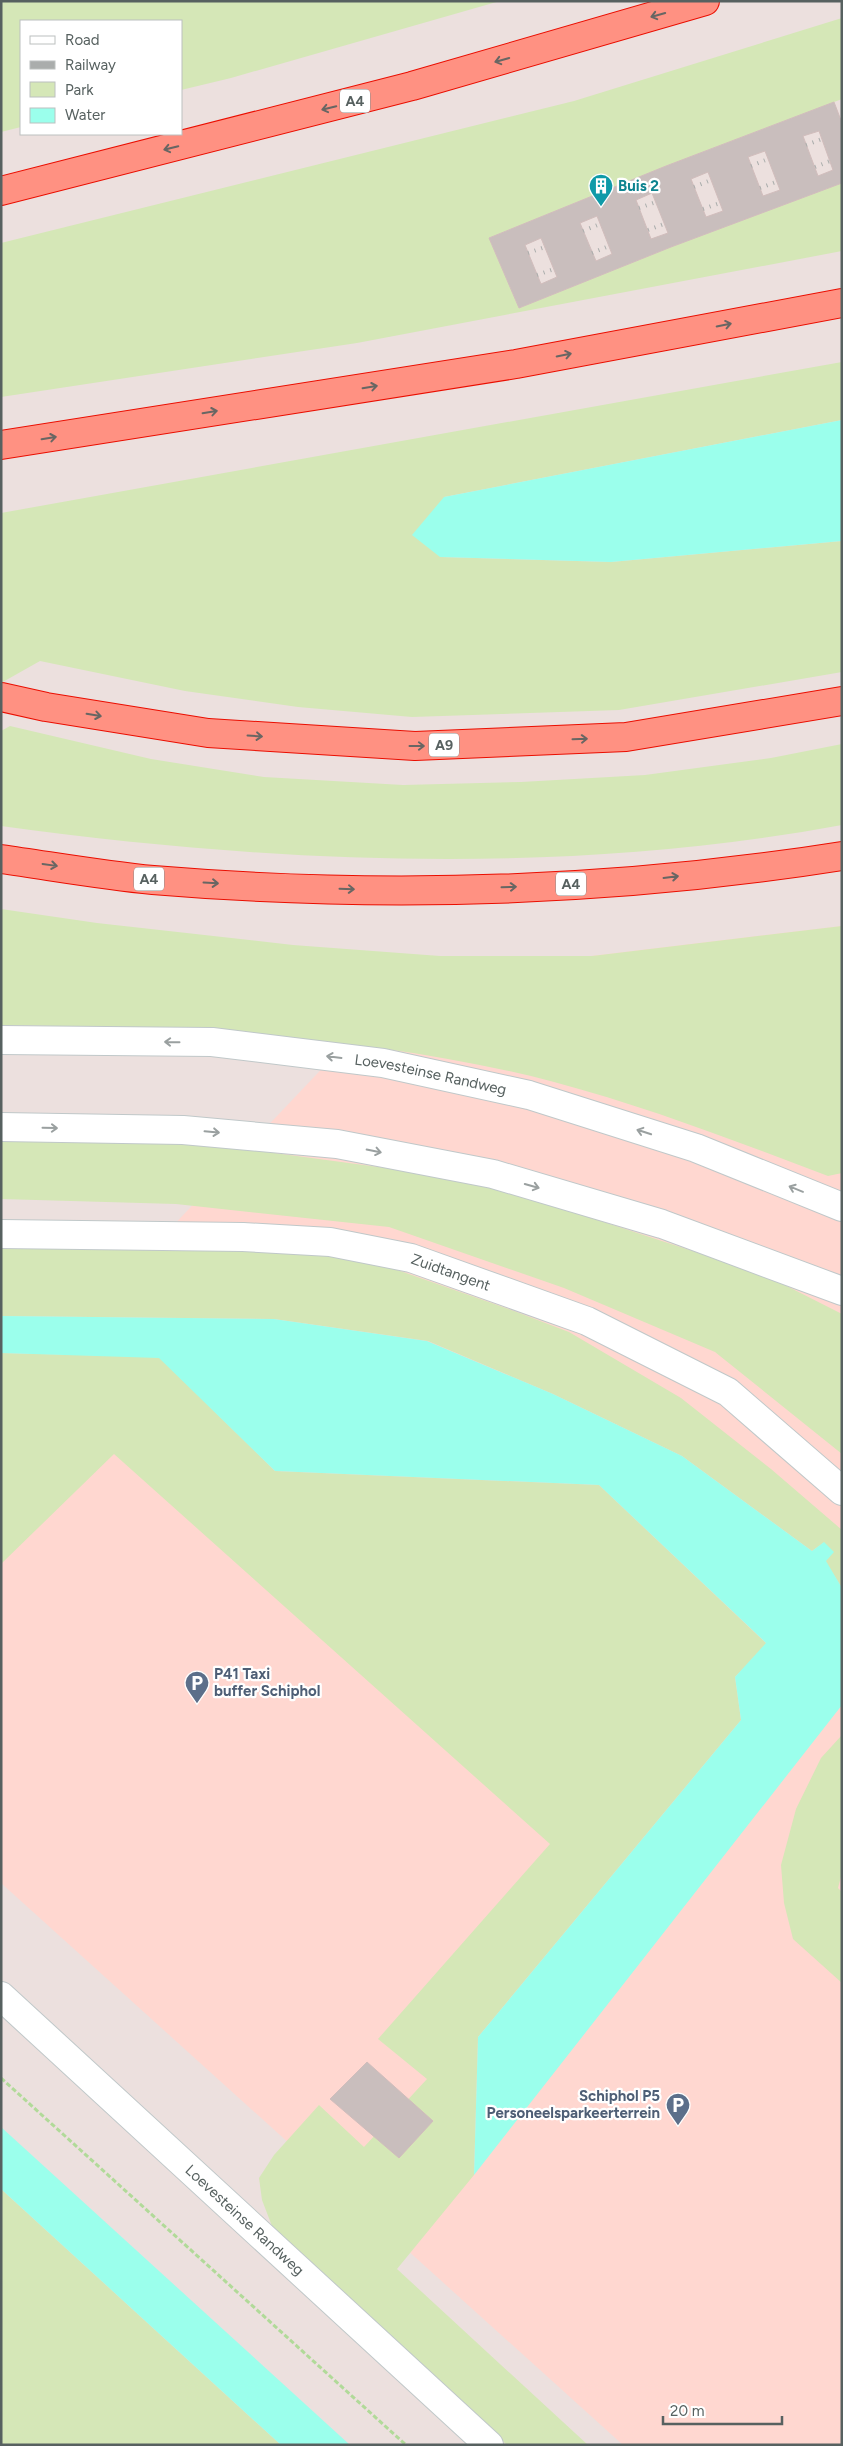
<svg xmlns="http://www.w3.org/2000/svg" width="843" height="2446" viewBox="0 0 843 2446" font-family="Figtree,sans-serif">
<rect width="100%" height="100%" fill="#ece0de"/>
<!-- commercial -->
<path fill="#ffd7d0" d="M842,926v1519h-219l-622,-562v-476l407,-429z"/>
<!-- green -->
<g fill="#d5e7b7">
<path d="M1,1h499l-269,77 -50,12v-69h-160v106l-20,5z"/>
<path d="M842,18v81l-176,67 -177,72 30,70 152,-61 171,-64v68l-485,92 -356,54v-154l573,-142z"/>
<path d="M842,362v58l-398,77 -4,60 171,5 231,-21v131l-223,38 -207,7 -114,-10 -113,-16 -145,-30 -39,22v-170z"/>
<path d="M10,726l141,33 113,18 139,8 118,-3 124,-7 126,-17 71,-14v81c-276,51 -564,39 -841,1v-95z"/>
<path d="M1,909l96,14 196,22 147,11h152l250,-30v247l-14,3c-90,-34 -180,-69 -274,-94 -180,-47 -367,-54 -553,-57z"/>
<path d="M1,1138l169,1 305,41 288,94 79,40v140l-127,-102 -151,-64 -175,-61 -213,-23 -175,-5z"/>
<path d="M184,1244l168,10 162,57 55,21 112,66 90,71 71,61v58l-17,-27 -2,-18 -11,8 -130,-95 -129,-62 -125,-53 -154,-22 -273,-3v-68z"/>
<path d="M1,1353l158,4 116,114 324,14 168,159 -32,33 6,43 -263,317 -4,138 -77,94 191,176h-81l-232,-211 -13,-34 -3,-22 15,-23 45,-50 45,42 63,-68 -49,-40 172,-195 -436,-390 -113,110z"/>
<path d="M842,1735v138l-4,15 4,4v91l-49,-44 -9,-36 -3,-38 15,-56 25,-51z"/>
<path d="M1,2189l280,256h-280z"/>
</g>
<!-- water -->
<g fill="#9bffec">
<path d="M842,420v121l-231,21 -171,-5 -28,-22 32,-38z"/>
<path d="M1,1316l273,3 153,22 126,53 129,62 130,95 12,-9 10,10 -8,9 16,27v117l-368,470 4,-138 263,-317 -6,-43 31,-34 -167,-158 -324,-14 -116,-113 -158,-5z"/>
<path d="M1,2127l349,318h-69l-280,-256z"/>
</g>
<!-- building -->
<g fill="#c9bebd" stroke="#d1bdbc" fill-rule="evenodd">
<path d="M834,102l8,21v60l-171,64 -152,61 -30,-70 177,-72zM819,131l14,39 -15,6 -15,-40zM765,151l15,39 -17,6 -15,-39zM708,172l15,39 -17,6 -15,-38zM652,193l16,40 -17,6 -15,-39zM597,216l15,38 -16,7 -16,-38zM541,238l16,39 -16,7 -16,-39z"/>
<path d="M367,2062l66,59 -34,37 -69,-59z"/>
</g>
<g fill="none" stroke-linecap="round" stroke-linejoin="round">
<defs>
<g id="minor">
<path id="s1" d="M1,1040l211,2 171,21 146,32 167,53 146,59"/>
<path d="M1,1127l182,3 154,14 156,30 169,50 180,67"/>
<path id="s2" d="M1,1234l242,3 87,5 81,16 176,63 141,71 114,99"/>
<path id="s3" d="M1,1996l488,449"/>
</g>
<g id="highway">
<path d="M1,191l411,-105 293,-85"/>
<path d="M1,445l515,-81 326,-61"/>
<path d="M1,697l45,10 162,26 207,13 211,-9 216,-36"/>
<path d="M1,859c50,7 101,16 152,21 228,19 462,12 689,-24"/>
</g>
</defs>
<!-- minor casing -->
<use href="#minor" stroke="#c0c8c9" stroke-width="30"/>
<!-- highway casing -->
<use href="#highway" stroke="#ea0e00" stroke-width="30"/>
<!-- path -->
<path stroke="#b1da99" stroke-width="3" stroke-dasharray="5 2.5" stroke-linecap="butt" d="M1,2078l405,367"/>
<!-- minor -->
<use href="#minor" stroke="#fff" stroke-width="28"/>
<!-- highway -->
<use href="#highway" stroke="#ff9182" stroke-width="28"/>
<!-- rail -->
<g stroke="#aaadac" stroke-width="4" stroke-dasharray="1 6" stroke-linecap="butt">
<path d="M806,145l16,-6"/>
<path d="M751,166l17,-7"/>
<path d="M815,167l15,-6"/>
<path d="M694,187l17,-7"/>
<path d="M760,188l16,-6"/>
<path d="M639,208l17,-6"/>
<path d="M703,209l17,-6"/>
<path d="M648,230l16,-6"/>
<path d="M583,231l17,-7"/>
<path d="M528,253l17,-6"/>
<path d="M592,253l17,-7"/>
<path d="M537,275l17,-6"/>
</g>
</g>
<!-- one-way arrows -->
<defs><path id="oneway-shaft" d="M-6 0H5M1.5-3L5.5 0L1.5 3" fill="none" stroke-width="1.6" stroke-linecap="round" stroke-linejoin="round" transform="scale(1.25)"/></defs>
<g stroke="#686663">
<use href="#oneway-shaft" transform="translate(658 15) rotate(164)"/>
<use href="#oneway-shaft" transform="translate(502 60) rotate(164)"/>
<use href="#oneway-shaft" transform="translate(329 108) rotate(166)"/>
<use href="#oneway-shaft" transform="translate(171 148) rotate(166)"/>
<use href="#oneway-shaft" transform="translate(724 325) rotate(-11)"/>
<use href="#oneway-shaft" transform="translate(564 355) rotate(-11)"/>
<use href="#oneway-shaft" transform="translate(370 387) rotate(-9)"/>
<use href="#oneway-shaft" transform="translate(210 412) rotate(-9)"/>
<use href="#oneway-shaft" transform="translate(49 438) rotate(-9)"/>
<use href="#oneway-shaft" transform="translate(94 715) rotate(9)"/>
<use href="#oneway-shaft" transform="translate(255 736) rotate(4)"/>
<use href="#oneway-shaft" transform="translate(580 739) rotate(-2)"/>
<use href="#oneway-shaft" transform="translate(417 746)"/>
<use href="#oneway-shaft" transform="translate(50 865) rotate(8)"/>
<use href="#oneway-shaft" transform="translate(671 877) rotate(-7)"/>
<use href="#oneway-shaft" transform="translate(211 883) rotate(3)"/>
<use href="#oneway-shaft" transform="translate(509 887) rotate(-2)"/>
<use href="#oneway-shaft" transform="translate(347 889) rotate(2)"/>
</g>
<g stroke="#9aa0a0">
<use href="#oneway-shaft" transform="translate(172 1042) rotate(-179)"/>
<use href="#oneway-shaft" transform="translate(334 1057) rotate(-173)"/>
<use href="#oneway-shaft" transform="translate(50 1128) rotate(1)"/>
<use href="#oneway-shaft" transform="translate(212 1132) rotate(5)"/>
<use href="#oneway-shaft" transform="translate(644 1132) rotate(-162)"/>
<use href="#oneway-shaft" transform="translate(374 1151) rotate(11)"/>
<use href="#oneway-shaft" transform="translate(532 1186) rotate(16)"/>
<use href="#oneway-shaft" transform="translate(796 1189) rotate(-158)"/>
</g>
<!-- icons -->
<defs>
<symbol id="building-pin" viewBox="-11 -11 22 30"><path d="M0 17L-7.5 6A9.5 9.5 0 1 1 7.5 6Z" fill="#0f9aa8" stroke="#fff"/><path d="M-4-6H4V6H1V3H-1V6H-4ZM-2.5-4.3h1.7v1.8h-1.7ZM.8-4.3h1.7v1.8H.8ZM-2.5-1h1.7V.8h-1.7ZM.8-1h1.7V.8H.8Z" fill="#fff"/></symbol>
<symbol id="parking-pin" viewBox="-11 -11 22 30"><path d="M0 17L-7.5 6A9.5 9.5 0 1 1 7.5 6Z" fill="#5c6f8a" stroke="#fff"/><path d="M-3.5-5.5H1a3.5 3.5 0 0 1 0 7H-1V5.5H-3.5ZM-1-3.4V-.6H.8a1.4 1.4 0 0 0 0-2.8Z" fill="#fff"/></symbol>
</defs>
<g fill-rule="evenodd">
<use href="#building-pin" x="587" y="172" width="28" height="38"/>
<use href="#parking-pin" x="183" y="1669" width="28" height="38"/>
<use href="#parking-pin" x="664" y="2091" width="28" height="38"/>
</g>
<g text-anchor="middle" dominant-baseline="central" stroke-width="4.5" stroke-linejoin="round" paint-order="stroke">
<!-- shield labels -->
<g fill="#fff" stroke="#899090" stroke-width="1">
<rect x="340" y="89.5" width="30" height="23" rx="4"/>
<rect x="429" y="733.5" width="30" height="23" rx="4"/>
<rect x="134" y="867.5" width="30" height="23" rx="4"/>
<rect x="556" y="872.5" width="30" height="23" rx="4"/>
</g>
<g font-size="14" font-weight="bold" fill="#576160">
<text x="355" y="101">A4</text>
<text x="444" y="745">A9</text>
<text x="149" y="879">A4</text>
<text x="571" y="884">A4</text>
</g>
<!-- culture labels -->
<g font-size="15" font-weight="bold" fill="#0d838f" stroke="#fff" text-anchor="start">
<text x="618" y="186">Buis 2</text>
</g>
<!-- street labels -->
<g font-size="15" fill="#576160" stroke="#fff">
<text stroke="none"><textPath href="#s1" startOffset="432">Loevesteinse Randweg</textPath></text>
<text stroke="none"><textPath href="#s2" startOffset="454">Zuidtangent</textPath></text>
<text stroke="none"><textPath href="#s3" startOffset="331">Loevesteinse Randweg</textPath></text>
</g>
<!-- service labels -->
<g font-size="15" font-weight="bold" fill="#4e5e75" stroke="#fff" text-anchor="start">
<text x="214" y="1674">P41 Taxi<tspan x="214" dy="17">buffer Schiphol</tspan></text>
<text x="660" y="2096" text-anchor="end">Schiphol P5<tspan x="660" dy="17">Personeelsparkeerterrein</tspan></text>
</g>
</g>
<!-- border -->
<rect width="843" height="2446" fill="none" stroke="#576160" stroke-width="5"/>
<!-- legend -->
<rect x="20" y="20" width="162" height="115" fill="#ffffff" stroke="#bcc0bf"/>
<rect x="30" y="36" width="25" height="8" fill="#ffffff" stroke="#bcc0bf"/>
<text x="65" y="45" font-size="15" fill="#576160">Road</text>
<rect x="30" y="61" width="25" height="8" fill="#aaadac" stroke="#bcc0bf"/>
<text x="65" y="70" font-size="15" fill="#576160">Railway</text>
<rect x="30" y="82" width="25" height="15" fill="#d5e7b7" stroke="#bcc0bf"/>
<text x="65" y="95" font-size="15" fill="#576160">Park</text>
<rect x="30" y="108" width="25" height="15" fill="#9bffec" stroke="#bcc0bf"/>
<text x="65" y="120" font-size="15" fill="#576160">Water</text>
<!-- scale -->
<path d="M663 2416v8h119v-8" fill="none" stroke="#576160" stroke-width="2.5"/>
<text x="670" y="2416" font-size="15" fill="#576160" stroke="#ffffff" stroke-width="4" paint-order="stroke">20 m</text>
</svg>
